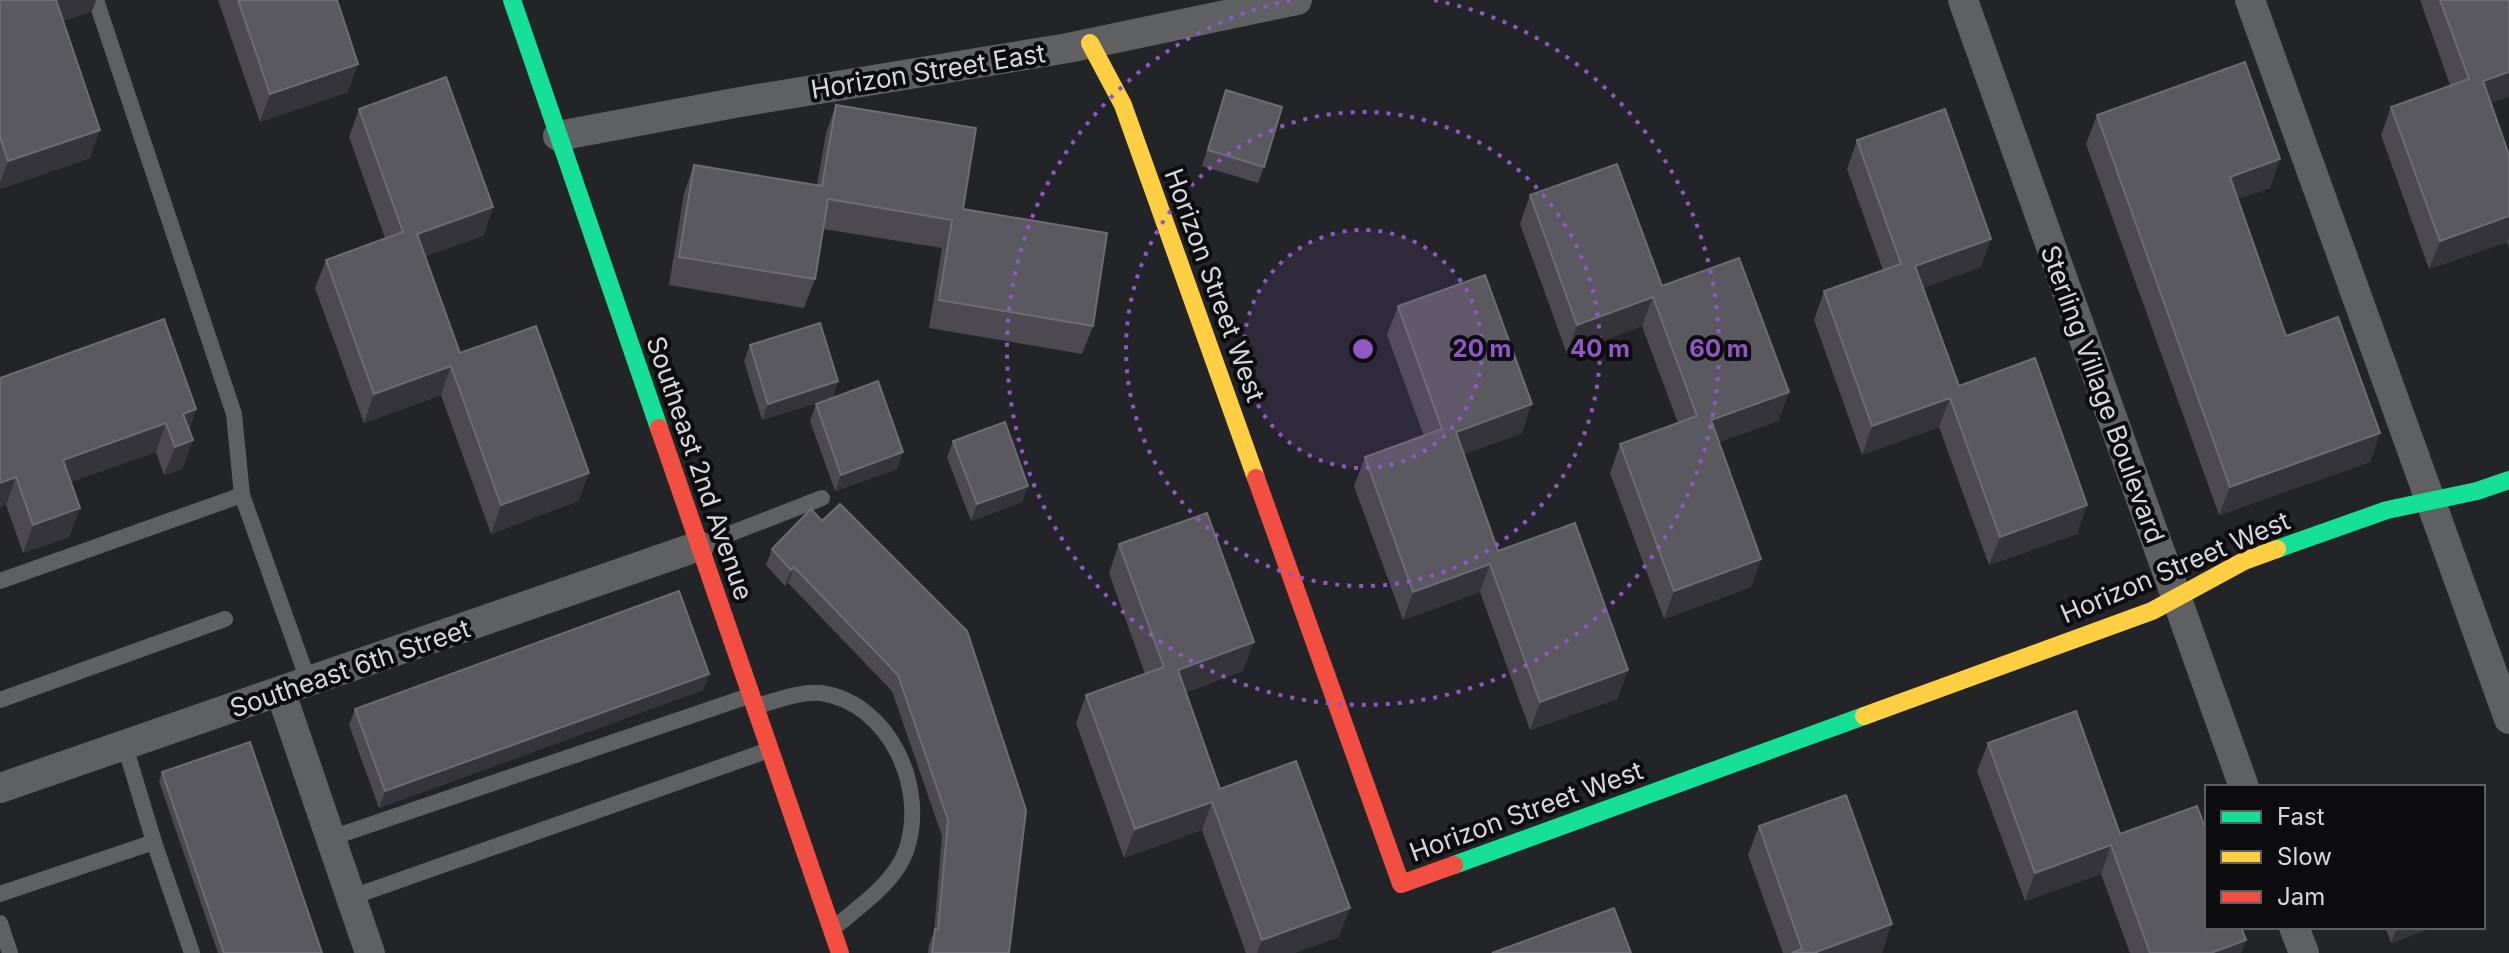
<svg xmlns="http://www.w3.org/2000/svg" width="2509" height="953" viewBox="0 0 2509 953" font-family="Inter,sans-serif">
<rect width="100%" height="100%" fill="#222427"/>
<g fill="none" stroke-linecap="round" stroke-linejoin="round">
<!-- lane -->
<g stroke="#5f6062" stroke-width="16">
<path d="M96,0l138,414 8,81"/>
<path d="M701,545l121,-47"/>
<path d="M0,581l242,-86 67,188"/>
<path d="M0,700l225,-81"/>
<path d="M756,706c20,-5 44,-15 65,-13 69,10 107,96 85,158 -11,31 -46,55 -70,75"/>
<path d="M125,746l29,96"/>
<path d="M331,838l418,-142"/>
<path d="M0,894l154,-52 38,111"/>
<path d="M352,897l417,-147"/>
<path d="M0,923l10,30"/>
</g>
<!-- street -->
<g stroke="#5f6062" stroke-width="30">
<path d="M1963,0l281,787"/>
<path d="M2250,0l259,719"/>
<path d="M558,136l182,-34 328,-54 229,-48"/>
<path d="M281,693l89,260"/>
<path d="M0,788l699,-242"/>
<path d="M2294,927l10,26"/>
</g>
<!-- fast -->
<g stroke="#16e098" stroke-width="18">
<path d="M512,0l147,428"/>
<path d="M2277,549l110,-39 90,-19 32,-11"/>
<path d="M1454,865l410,-149"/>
</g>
<!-- slow -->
<g stroke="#ffcf43" stroke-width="18">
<path d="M1090,43l33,62 133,373"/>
<path d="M1864,716l288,-105 92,-50 33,-12"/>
</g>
<!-- jam -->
<g stroke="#f24e42" stroke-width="18">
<path d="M659,428l181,525"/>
<path d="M1256,478l145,406 53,-19"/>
</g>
</g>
<!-- wall -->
<g fill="#4c4a50">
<path d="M0,0h96l-4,11 -29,10 27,137 -90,31z"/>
<path d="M218,0h119l11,92 -88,30z"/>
<path d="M2420,0h89l-18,103 18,52v93l-2,-6 -78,27 -48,-134 10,-28 59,-22z"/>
<path d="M1226,90l38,77 -6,16 -56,-17z"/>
<path d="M836,105l127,104 130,117 -11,28 -153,-26 13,-80 -119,-19 -8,50 -11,29 -135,-23 15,-92 10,-28 123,20 9,-52z"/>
<path d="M359,109l134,98 -10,29 -58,20 35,97 129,120 -11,28 -87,33 -50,-139 -77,28 -49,-135 11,-28 59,-22 -36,-101z"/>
<path d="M2097,115l173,73 -33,11 49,137 94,97 -10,29 -151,53 -133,-371z"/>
<path d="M1857,140l124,127 -58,21 36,98 118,148 -88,31 -50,-138 -77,28 -48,-135 10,-29 59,-21 -36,-101z"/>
<path d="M1530,195l132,91 127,106 -11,29 -59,21 42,117 -10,28 -87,32 -54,-146 10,-29 58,-21 -36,-97 -75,28 -47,-130z"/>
<path d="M1398,306l124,127 -58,21 34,97 130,119 -11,29 -87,31 -50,-138 -77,28 -49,-134 11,-29 59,-21 -37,-101z"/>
<path d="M750,345l88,36 -5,17 -71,22 -18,-59z"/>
<path d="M0,378l196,31 -7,21 4,10 -11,29 -18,6 -8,-23 -86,30 10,26 -11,29 -46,16 -17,-48z"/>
<path d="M816,404l87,48 -6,17 -62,22 -25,-70z"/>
<path d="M953,441l75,45 -6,16 -51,19 -24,-64z"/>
<path d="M840,504l169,449h-81l1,-8 5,-13 8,-96 -50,-145 -104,-108 -3,3 -19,-21 6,-16 50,-28z"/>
<path d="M1119,544l124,127 -57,21 34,97 119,148 -45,16h-48l-44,-123 -78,28 -48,-135 10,-28 59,-21 -36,-101z"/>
<path d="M709,674l-6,16 -324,118 -30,-83 6,-16z"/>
<path d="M1988,743l132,91 121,119h-111l-29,-79 -76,27 -48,-130z"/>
<path d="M162,772l160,181h-104l-59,-172z"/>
<path d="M1759,826l123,127h-99l-35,-98z"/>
<path d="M2385,927h49l-43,16z"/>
</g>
<!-- shaded-wall -->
<g fill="#35343a">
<path d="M55,0h41l-4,11 -47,16z"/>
<path d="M358,64l-10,28 -88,30 10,-28z"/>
<path d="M2509,72v25l-37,13 11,-29z"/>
<path d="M100,130l-10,28 -90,31v-6l8,-22z"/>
<path d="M2280,159l-10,29 -51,18 11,-29z"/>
<path d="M493,207l-10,29 -76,27 10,-29z"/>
<path d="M2509,216v20l-2,6 -78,27 11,-28z"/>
<path d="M1991,239l-10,28 -76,28 10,-29z"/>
<path d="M1653,297l-11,29 -75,28 10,-29z"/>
<path d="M451,366l-10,29 -77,28 10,-29z"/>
<path d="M838,381l-5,17 -71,22 6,-16z"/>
<path d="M1789,392l-11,29 -78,28 11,-29z"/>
<path d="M1950,398l-11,29 -77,28 10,-29z"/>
<path d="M1532,404l-10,29 -76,27 10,-28z"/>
<path d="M196,409l-10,28 -14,5 11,-28z"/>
<path d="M166,423l-10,29 -104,37 11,-29z"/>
<path d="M2380,433l-10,29 -151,53 11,-28z"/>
<path d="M193,440l-11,29 -18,6 11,-28z"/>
<path d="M903,452l-6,17 -62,22 6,-16z"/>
<path d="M589,473l-11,28 -87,33 10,-29z"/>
<path d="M16,477l-10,28 -6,3v-25z"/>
<path d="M1028,486l-6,16 -51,19 6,-17z"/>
<path d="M2087,505l-10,29 -88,31 11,-28z"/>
<path d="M80,508l-11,29 -46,16 10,-28z"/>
<path d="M1761,559l-10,28 -87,32 10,-28z"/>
<path d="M1490,564l-10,28 -77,28 10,-28z"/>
<path d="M794,567l-6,16 -3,3 6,-16z"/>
<path d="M1254,642l-11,29 -76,27 11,-28z"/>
<path d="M1628,670l-11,29 -87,31 10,-28z"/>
<path d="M709,674l-6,16 -324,118 6,-17z"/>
<path d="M1212,802l-10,28 -78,28 11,-29z"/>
<path d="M2111,845l-10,29 -76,27 10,-28z"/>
<path d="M1350,908l-11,29 -45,16h-37l5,-13z"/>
<path d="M1892,924l-10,29h-66v-1z"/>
<path d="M2397,927h37l-43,16z"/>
<path d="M2246,940l-5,13h-30z"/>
</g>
<!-- building -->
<g fill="#5a595f" stroke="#6e6d73" stroke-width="2">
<path d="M0,0h56l44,130 -92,31 -8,-24z"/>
<path d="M238,0h99l21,64 -88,30z"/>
<path d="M2440,0h69v72l-26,9 26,74v61l-69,25 -49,-134 78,-28z"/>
<path d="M2245,62l35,97 -50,18 56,159 52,-19 42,116 -150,54 -133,-372z"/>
<path d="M446,77l47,130 -76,27 43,119 76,-27 53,147 -88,32 -50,-139 -77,28 -48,-134 77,-28 -44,-123z"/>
<path d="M1226,90l56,17 -18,60 -56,-17z"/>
<path d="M836,105l140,23 -13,81 144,24 -14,93 -154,-26 13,-80 -124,-21 -13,80 -136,-22 15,-92 128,21z"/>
<path d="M1945,109l46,130 -76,27 44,120 76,-28 52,147 -87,32 -50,-139 -78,28 -48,-135 77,-27 -44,-124z"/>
<path d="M1617,164l45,122 77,-28 50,134 -78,28 50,139 -87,32 -54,-147 77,-28 -44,-119 -76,28 -47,-130z"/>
<path d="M1485,275l47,129 -76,28 42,119 77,-28 53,147 -88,32 -50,-138 -77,28 -48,-135 77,-28 -44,-123z"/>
<path d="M164,319l32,90 -13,5 10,26 -18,7 -9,-24 -103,37 17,48 -47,17 -17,-48 -16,6v-105z"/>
<path d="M820,323l18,58 -70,23 -18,-59z"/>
<path d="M878,381l25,71 -62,23 -25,-71z"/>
<path d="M1005,422l23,64 -51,18 -24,-63z"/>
<path d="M840,504l127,127 59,179 -17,143h-77l3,-24 3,1 10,-110 -50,-145 -104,-108 -3,3 -19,-21 39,-40 11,12z"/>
<path d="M1207,513l47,129 -76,28 42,119 76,-28 54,147 -88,32 -50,-138 -77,27 -49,-134 78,-28 -45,-123z"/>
<path d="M679,591l30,83 -324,117 -30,-82z"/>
<path d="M2076,711l44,123 77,-28 10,27v94h34l5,13 -35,13h-61l-39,-108 -76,28 -47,-130z"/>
<path d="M250,742l72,211h-98l-62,-181z"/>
<path d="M1846,795l46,129 -76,28 1,1h-25l10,-4 -43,-123z"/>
<path d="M1614,908l17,45h-139z"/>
</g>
<!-- distance rings -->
<circle cx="1363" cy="349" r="119" fill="#9257c6" fill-opacity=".12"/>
<g fill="none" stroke="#9257c6" stroke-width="4" stroke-dasharray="4 8">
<circle cx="1363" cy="349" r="119"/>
<circle cx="1363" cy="349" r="237"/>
<path d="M1434 0A356 356 0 1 1 1292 0"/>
</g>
<g text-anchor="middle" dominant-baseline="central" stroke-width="8" stroke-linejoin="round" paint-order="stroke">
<!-- street labels -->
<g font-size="26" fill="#d7d8db" stroke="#0c0c0e">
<text transform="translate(928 71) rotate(-9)">Horizon Street East</text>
<text transform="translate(1215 285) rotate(70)">Horizon Street West</text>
<text transform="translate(2103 394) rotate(70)">Sterling Village Boulevard</text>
<text transform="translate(700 468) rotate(71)">Southeast 2nd Avenue</text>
<text transform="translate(2175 567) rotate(-23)">Horizon Street West</text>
<text transform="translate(350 668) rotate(-19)">Southeast 6th Street</text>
<text transform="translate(1526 811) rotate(-20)">Horizon Street West</text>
</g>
</g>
<circle cx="1363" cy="349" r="12" fill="#9257c6" stroke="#0c0c0e" stroke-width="4"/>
<g font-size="24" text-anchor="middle" font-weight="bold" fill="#9257c6" stroke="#0c0c0e" stroke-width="8" stroke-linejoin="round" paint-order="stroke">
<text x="1482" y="357">20 m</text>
<text x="1600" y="357">40 m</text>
<text x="1719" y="357">60 m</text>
</g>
<!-- legend -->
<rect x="2205" y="785" width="280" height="144" fill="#0c0c0e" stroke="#5d5e60" stroke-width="2"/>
<rect x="2221" y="811" width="40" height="12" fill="#16e098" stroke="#5d5e60" stroke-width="2"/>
<text x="2277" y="825" font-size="24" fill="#d7d8db">Fast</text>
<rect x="2221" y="851" width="40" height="12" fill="#ffcf43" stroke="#5d5e60" stroke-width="2"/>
<text x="2277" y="865" font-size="24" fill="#d7d8db">Slow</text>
<rect x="2221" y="891" width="40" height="12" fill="#f24e42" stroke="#5d5e60" stroke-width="2"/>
<text x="2277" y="905" font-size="24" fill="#d7d8db">Jam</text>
</svg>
